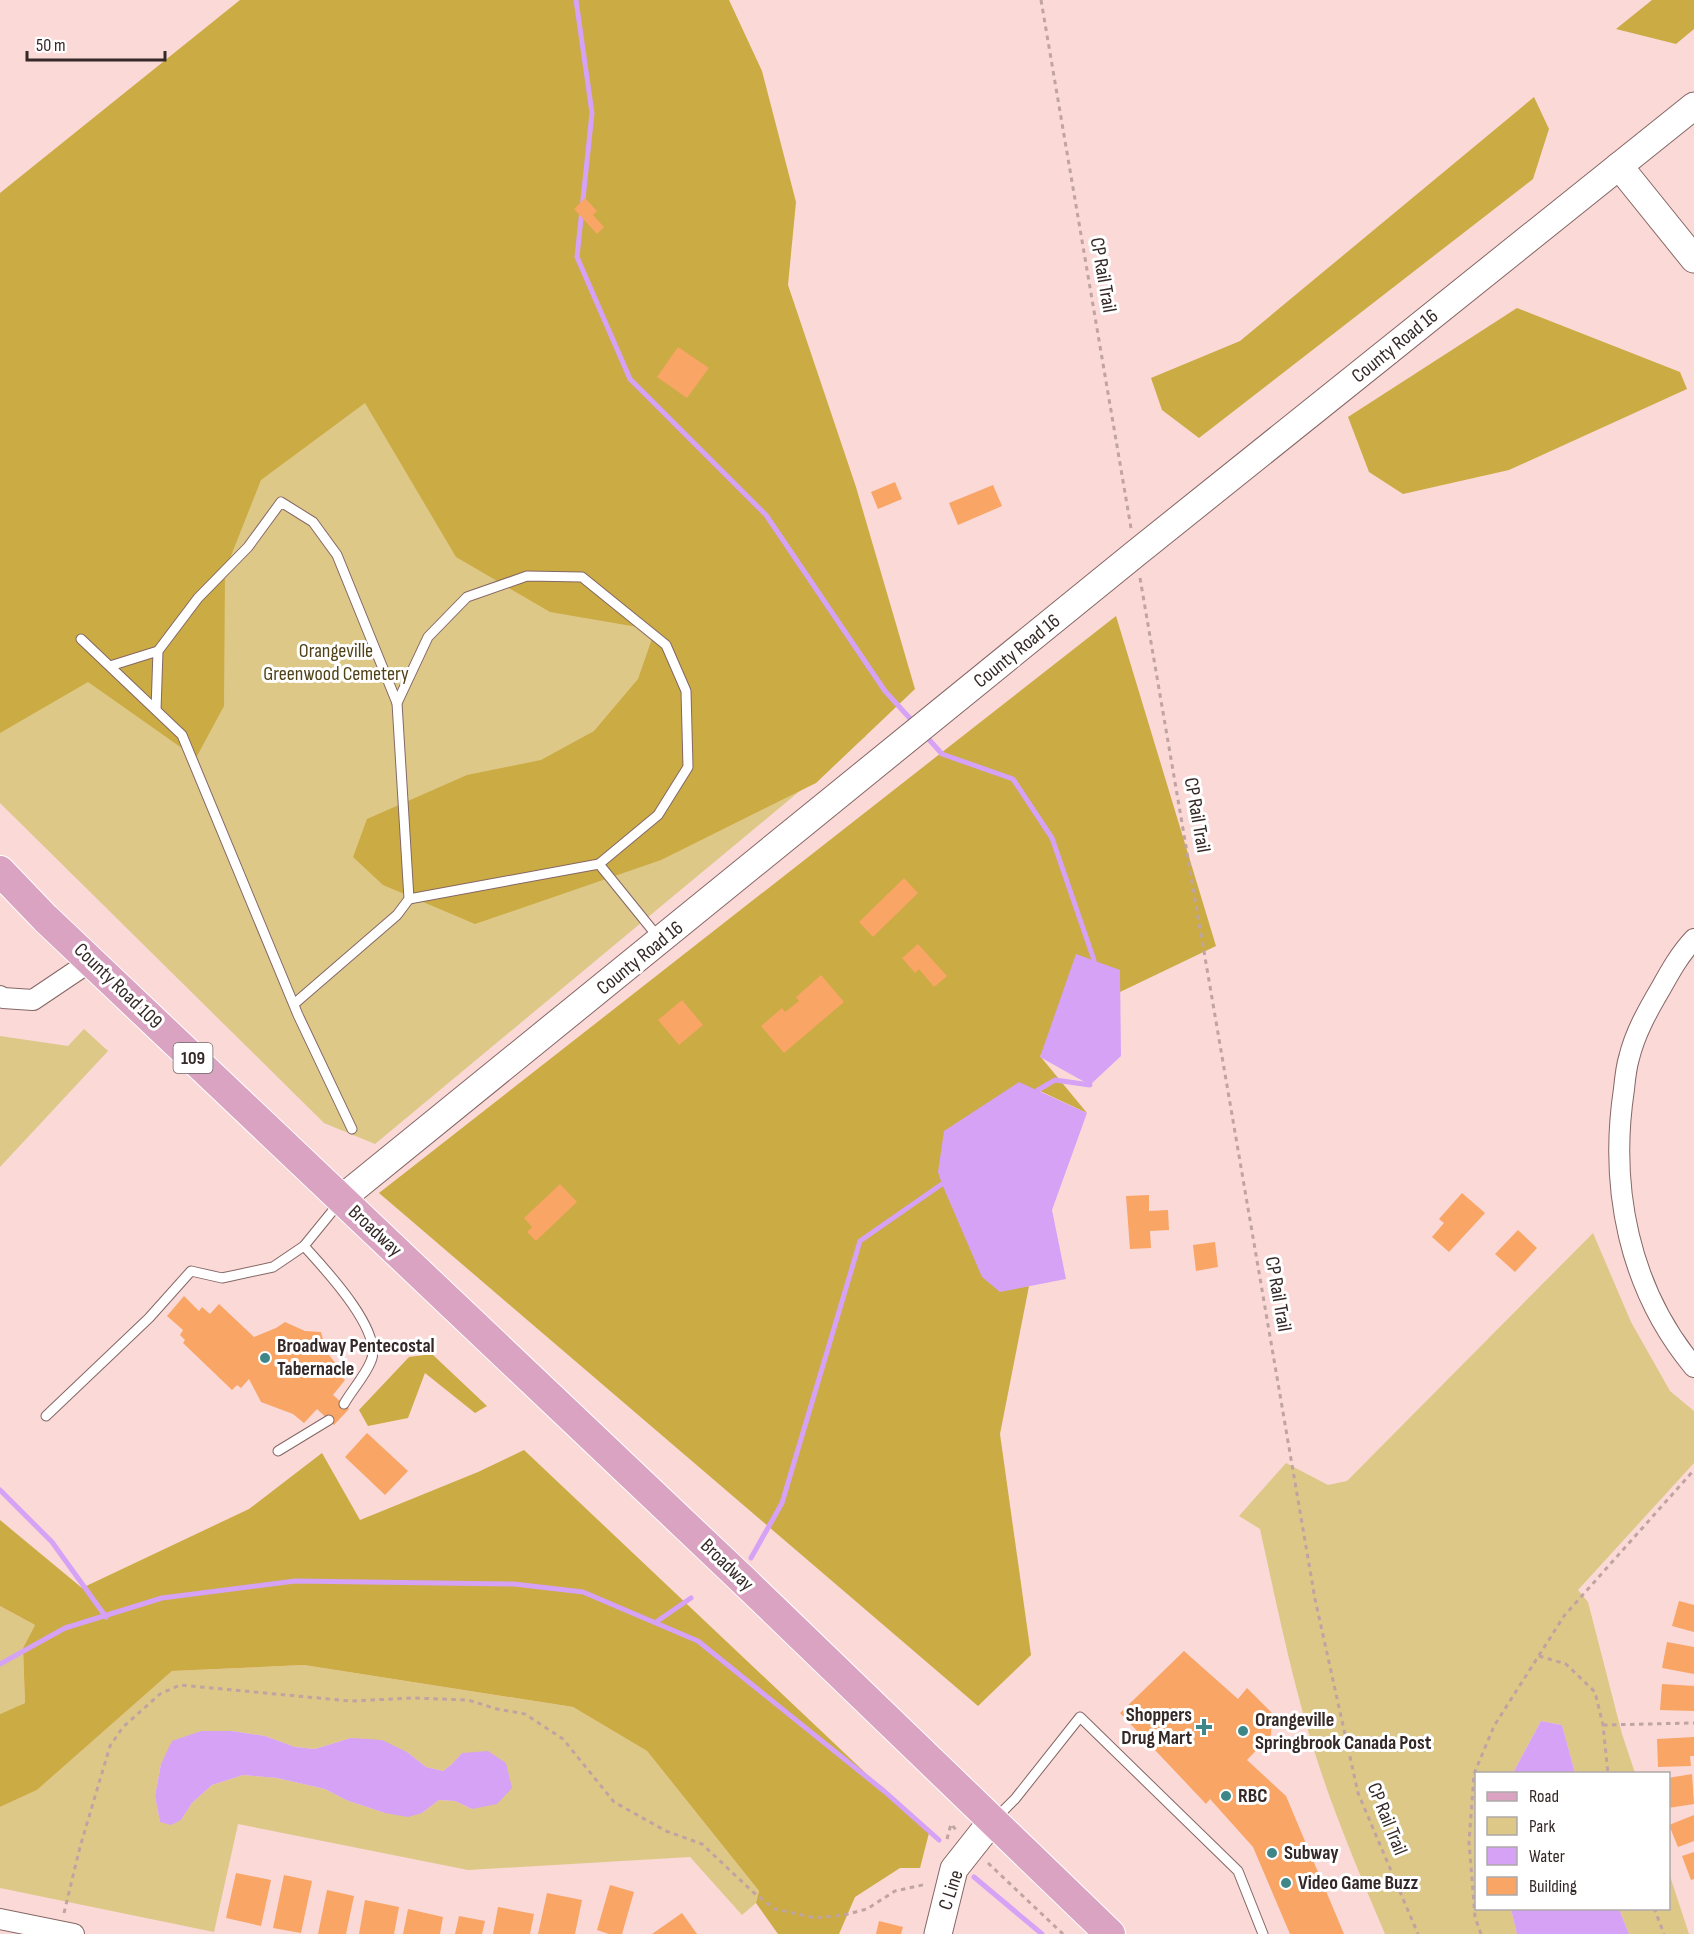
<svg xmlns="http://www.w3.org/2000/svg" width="1694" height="1934" viewBox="0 0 1694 1934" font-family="'Sofia Sans Condensed',sans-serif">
<rect width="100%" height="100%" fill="#fbd9d7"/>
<!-- green -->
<g fill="#dec888" fill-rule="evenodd">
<path d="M223,52l643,684 -491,408 -51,-21 -324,-320v-574z"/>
<path d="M84,1029l24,22 -108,116v-131l68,10z"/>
<path d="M1593,1233l38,89 39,69 24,20v52l-116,127 10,12 34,132 13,39h-60l-13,-48 -21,-4 -28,52 -37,1v134l35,1 6,25h-132c-28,-66 -56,-132 -76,-200 -20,-68 -34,-137 -49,-205l-21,-13 47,-53 42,22 19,-4z"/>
<path d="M0,1606l35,19 -12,23 2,55 -25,11z"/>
<path d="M304,1665l269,42 74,44 112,140 -3,12 -14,12 -52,-58 -222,13 -230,-46 -24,108 -214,-44v-81l37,-17 135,-119zM201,1731h31l33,5 30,11 20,2 36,-11 56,14 19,15 17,4 8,-6 11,-12 10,56 -17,-8 -16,-1 -17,13h-37l-39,-13 -21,-11 -48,-11 -34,-3 -31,10 -20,18 -11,17 -21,2 -5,-26 6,-32z"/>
<path d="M1669,1873l20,61h-60l-10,-25 49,-1z"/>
</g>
<!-- forest -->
<g fill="#cbab43">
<path d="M240,0h489l33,71 34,131 -8,83 68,202 59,202 -99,94 -155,77 -186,64 -92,-39 -30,-28 14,-38 100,-44 74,-15 53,-29 44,-52 17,-49 -105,-18 -94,-55 -91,-154 -104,77 -36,91 -1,135 -28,52 -108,-76 -88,51v-540z"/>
<path d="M1652,0h42v29l-18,15 -60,-15z"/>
<path d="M1534,97l15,32 -16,50 -334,259 -37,-28 -11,-32 89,-37z"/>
<path d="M1517,308l163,64 7,17 -178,81 -106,24 -34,-22 -21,-55z"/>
<path d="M1116,616l100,330 -96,46v-22l-80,86 47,57 -49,-23 -38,201 29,-5 -29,148 31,221 -53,51 -599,-513z"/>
<path d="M432,1354l55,52 -12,7 -50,-40 -17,45 -40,8 -9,-16 50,-53z"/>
<path d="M524,1450l405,383 -9,35h-20l-45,29 -16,37h-61l-22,-31 3,-12 -112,-140 -74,-44 -269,-42 -132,6 -135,119 -37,17v-93l25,-11 -2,-55 12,-23 -35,-19v-86l82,68 167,-79 73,-56 38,67 118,-48z"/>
</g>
<!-- water -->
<g fill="#d5a2f5">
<path d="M1076,954l44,16 1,86 -31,29 -50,-28z"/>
<path d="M1019,1082l68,31 -35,97 14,69 -66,13 -18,-15 -40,-93 -4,-12 6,-41z"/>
<path d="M1541,1721l21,4 13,48h-62z"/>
<path d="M201,1731h31l33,5 30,11 20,2 36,-11 31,2 25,12 19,15 17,4 8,-6 11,-12 26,-2 18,12 6,25 -15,16 -25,5 -17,-8 -16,-1 -17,13 -14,4 -23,-4 -39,-13 -21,-11 -48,-11 -34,-3 -31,10 -20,18 -11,17 -10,5 -11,-3 -5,-26 6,-32 11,-23z"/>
<path d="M1511,1909h108l10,25h-112z"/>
</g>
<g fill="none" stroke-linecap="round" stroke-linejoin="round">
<!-- stream -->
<g stroke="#d5a2f5" stroke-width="5">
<path d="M576,0l16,113 -15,144 53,122 136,136 119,176 30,33"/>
<path d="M925,735l17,19 71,25 39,59 42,122"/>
<path d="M1038,1090l17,-10 35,5"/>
<path d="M0,1490l52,52 54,75"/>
<path d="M751,1558l31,-55 78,-262 82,-57"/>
<path d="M656,1622l35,-24"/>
<path d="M0,1664l65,-36 97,-30 133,-17 219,3 69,8 115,49 186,150 55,49"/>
<path d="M974,1877l68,57"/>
</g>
</g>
<!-- building -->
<g fill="#f8a566">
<path d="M585,198l12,13 -4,4 11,12 -7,7 -23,-25z"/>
<path d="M678,347l31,21 -22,30 -30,-21z"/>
<path d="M895,482l7,17 -24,10 -7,-17z"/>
<path d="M993,485l9,21 -44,19 -9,-22z"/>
<path d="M904,878l14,15 -45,44 -14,-15z"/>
<path d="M918,944l29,32 -13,11 -15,-18 -4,4 -13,-15z"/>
<path d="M821,975l23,27 -60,51 -23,-27 21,-18 3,4 14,-11 -3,-4z"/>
<path d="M682,1000l21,25 -24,20 -21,-25z"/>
<path d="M560,1184l17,18 -41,39 -9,-9 5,-5 -8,-9z"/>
<path d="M1462,1193l23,20 -36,39 -17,-15 12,-14 -5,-4z"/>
<path d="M1149,1195v16l19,-1 1,20 -19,1 1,17 -21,1 -4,-53z"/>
<path d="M1518,1230l19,18 -22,24 -20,-18z"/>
<path d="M1215,1242l3,25 -22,4 -3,-26z"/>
<path d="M184,1296l15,15 3,-4 8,7 9,-10 35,33 22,-9 9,-6 20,9 16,1 5,19 10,13 -3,5 12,11 -12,15 16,14 -15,16 -17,-16 -13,14 -11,-9 -32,-12 -12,-23 -8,9 -4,-3 -5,5 -49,-47 2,-3 -5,-5 3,-5 -16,-14z"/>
<path d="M367,1433l41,38 -23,24 -40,-38z"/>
<path d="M1679,1601l15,4v27l-22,-6z"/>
<path d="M1667,1642l27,5v27l-32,-6z"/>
<path d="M1184,1651l54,48 9,-11 25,25 -1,22 -24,25 39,36 58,138h-54l-37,-87 -43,-48 -4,5 -86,-91z"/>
<path d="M1662,1684l32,2v25l-34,-1z"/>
<path d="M1694,1737v19h-4l1,10 -33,1 -1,-28z"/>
<path d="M1692,1774l2,30 -26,4v-30z"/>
<path d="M1694,1815v26l-16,6 -9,-22z"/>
<path d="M1694,1852v27l-3,1 -9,-24z"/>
<path d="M236,1873l35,7 -10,46 -35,-8z"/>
<path d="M284,1875l28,6 -11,52 -28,-5z"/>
<path d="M610,1885l24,7 -12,42h-13l-12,-4z"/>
<path d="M327,1890l27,6 -8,38h-28z"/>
<path d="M547,1893l35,7 -7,34h-37z"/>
<path d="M365,1900l34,7 -5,27h-35z"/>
<path d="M498,1907l36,7 -4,20h-37z"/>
<path d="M408,1909l35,8 -3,17h-37z"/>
<path d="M682,1913l15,21h-45z"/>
<path d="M459,1916l26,5 -3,13h-27z"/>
<path d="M879,1921l24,6 -2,7h-25z"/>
</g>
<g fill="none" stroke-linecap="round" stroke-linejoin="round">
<defs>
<g id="lane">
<path d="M81,639l101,96 116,280 54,114"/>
<path d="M110,666l48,-15"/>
<path d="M397,703l31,-66 39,-40 60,-21 55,1 84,68 20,46 2,76 -30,48 -59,49 -190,35"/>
<path d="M156,710l2,-59 40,-53 50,-51 33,-45 32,20 24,33 60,148 12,196 -12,16 -103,89"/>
<path d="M599,864l59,73"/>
<path d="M304,1246c19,21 80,85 67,115 -6,15 -19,29 -27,43"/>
<path d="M46,1416l103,-98 42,-47 31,7 51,-11 31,-21 35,-43"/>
<path d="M278,1451l51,-31"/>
<path d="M996,1818l19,-19 65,-82 158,154 25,63"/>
</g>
<g id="street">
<path d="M1694,939c-14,15 -23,31 -33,49 -13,22 -26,45 -32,70 -3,10 -4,21 -5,31 -15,99 5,200 70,278"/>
<path d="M0,996l3,2 30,2 58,-39"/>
<path d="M0,1919l74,15"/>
</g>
<g id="secondary">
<path d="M1619,166l75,93"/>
<path d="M341,1199l794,-645 559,-448"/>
<path d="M938,1934l16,-65 38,-48"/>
</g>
<path id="primary" d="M0,871l45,47 698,662 367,354"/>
</defs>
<!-- lane casing -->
<use href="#lane" stroke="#856765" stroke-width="11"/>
<!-- street casing -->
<use href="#street" stroke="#856765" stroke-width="22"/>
<!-- secondary casing -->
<use href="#secondary" stroke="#856765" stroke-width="29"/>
<!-- primary casing -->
<use href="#primary" stroke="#fff" stroke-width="32"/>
<!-- path -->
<g stroke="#bfa4a2" stroke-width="3" stroke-dasharray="4.5 4.5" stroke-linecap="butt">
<path d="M1041,0l90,528"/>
<path d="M1140,578l175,1021 43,194 60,141"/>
<path d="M1539,1656l27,8 29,28 8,33 5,49"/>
<path d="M1603,1725l91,-2"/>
<path d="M947,1839l4,-15 6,7"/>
<path d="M988,1863l75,71"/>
<path d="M1654,1908l10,26"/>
<path d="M64,1913l16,-66 30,-101 13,-19 37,-33 20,-9 170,16 63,-3 55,2 29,9 28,5 38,25 51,63 52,29 36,13 51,48 22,17 40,9 29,-3 23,-6 28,-18 32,-7"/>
<path d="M1481,1934l-6,-17 -6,-75 5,-68 20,-48 70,-110 130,-146"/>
</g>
<!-- lane -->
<use href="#lane" stroke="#fff" stroke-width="9"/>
<!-- street -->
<use href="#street" stroke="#fff" stroke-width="20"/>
<!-- secondary -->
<use href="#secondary" stroke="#fff" stroke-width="27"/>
<!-- primary -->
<use href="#primary" stroke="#daa3c2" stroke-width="30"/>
</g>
<!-- markers -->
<g fill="#3e8687" stroke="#fff" stroke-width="2">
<circle cx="265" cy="1358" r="6"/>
<path d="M1201 1718h6v6h6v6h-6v6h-6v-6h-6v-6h6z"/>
<circle cx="1243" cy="1731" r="6"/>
<circle cx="1226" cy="1796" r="6"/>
<circle cx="1272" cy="1853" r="6"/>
<circle cx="1286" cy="1883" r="6"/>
</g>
<g text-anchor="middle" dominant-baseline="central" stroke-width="6" stroke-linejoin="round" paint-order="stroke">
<!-- shield labels -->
<rect fill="#fff" stroke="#726968" stroke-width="1.5" x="173.5" y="1043" width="39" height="30" rx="4.5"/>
<g font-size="18" font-weight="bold" fill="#352928">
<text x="193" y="1058">109</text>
</g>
<!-- street labels -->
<g font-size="20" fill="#352928" stroke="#fff">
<text transform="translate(1103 275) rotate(80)">CP Rail Trail</text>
<text transform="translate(1395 346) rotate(-39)">County Road 16</text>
<text transform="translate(1017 651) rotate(-39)">County Road 16</text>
<text transform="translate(1197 815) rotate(80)">CP Rail Trail</text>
<text transform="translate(640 958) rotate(-39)">County Road 16</text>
<text transform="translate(118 986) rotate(44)">County Road 109</text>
<text transform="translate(375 1231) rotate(43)">Broadway</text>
<text transform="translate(1278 1294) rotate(80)">CP Rail Trail</text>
<text transform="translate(727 1565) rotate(44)">Broadway</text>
<text transform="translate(1387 1819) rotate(68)">CP Rail Trail</text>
<text transform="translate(951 1890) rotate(-72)">C Line</text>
</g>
<!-- park labels -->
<g font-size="20" fill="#504217" stroke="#fff">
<text x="336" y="651">Orangeville<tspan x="336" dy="23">Greenwood Cemetery</tspan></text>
</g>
<!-- poi labels -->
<g font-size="20" font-weight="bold" fill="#352928" stroke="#fff" text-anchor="start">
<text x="277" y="1346">Broadway Pentecostal<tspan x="277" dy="23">Tabernacle</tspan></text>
<text x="1192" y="1715" text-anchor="end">Shoppers<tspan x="1192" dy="23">Drug Mart</tspan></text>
<text x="1255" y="1720">Orangeville<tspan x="1255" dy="23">Springbrook Canada Post</tspan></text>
<text x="1238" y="1796">RBC</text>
<text x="1284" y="1853">Subway</text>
<text x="1298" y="1883">Video Game Buzz</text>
</g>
</g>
<!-- legend -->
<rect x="1475" y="1772" width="195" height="138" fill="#ffffff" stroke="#aea9a9" stroke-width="1.5"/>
<rect x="1487" y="1792" width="30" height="9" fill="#daa3c2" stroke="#aea9a9" stroke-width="1.5"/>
<text x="1529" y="1802" font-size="18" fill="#352928">Road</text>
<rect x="1487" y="1817" width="30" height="18" fill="#dec888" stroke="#aea9a9" stroke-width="1.5"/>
<text x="1529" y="1832" font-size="18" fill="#352928">Park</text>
<rect x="1487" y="1847" width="30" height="18" fill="#d5a2f5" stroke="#aea9a9" stroke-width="1.5"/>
<text x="1529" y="1862" font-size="18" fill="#352928">Water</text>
<rect x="1487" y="1877" width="30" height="18" fill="#f8a566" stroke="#aea9a9" stroke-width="1.5"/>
<text x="1529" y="1892" font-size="18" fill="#352928">Building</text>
<!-- scale -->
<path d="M27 51v9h138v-9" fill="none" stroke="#352928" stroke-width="3"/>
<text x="36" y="51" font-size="18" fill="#352928" stroke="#ffffff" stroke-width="4.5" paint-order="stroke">50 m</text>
</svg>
